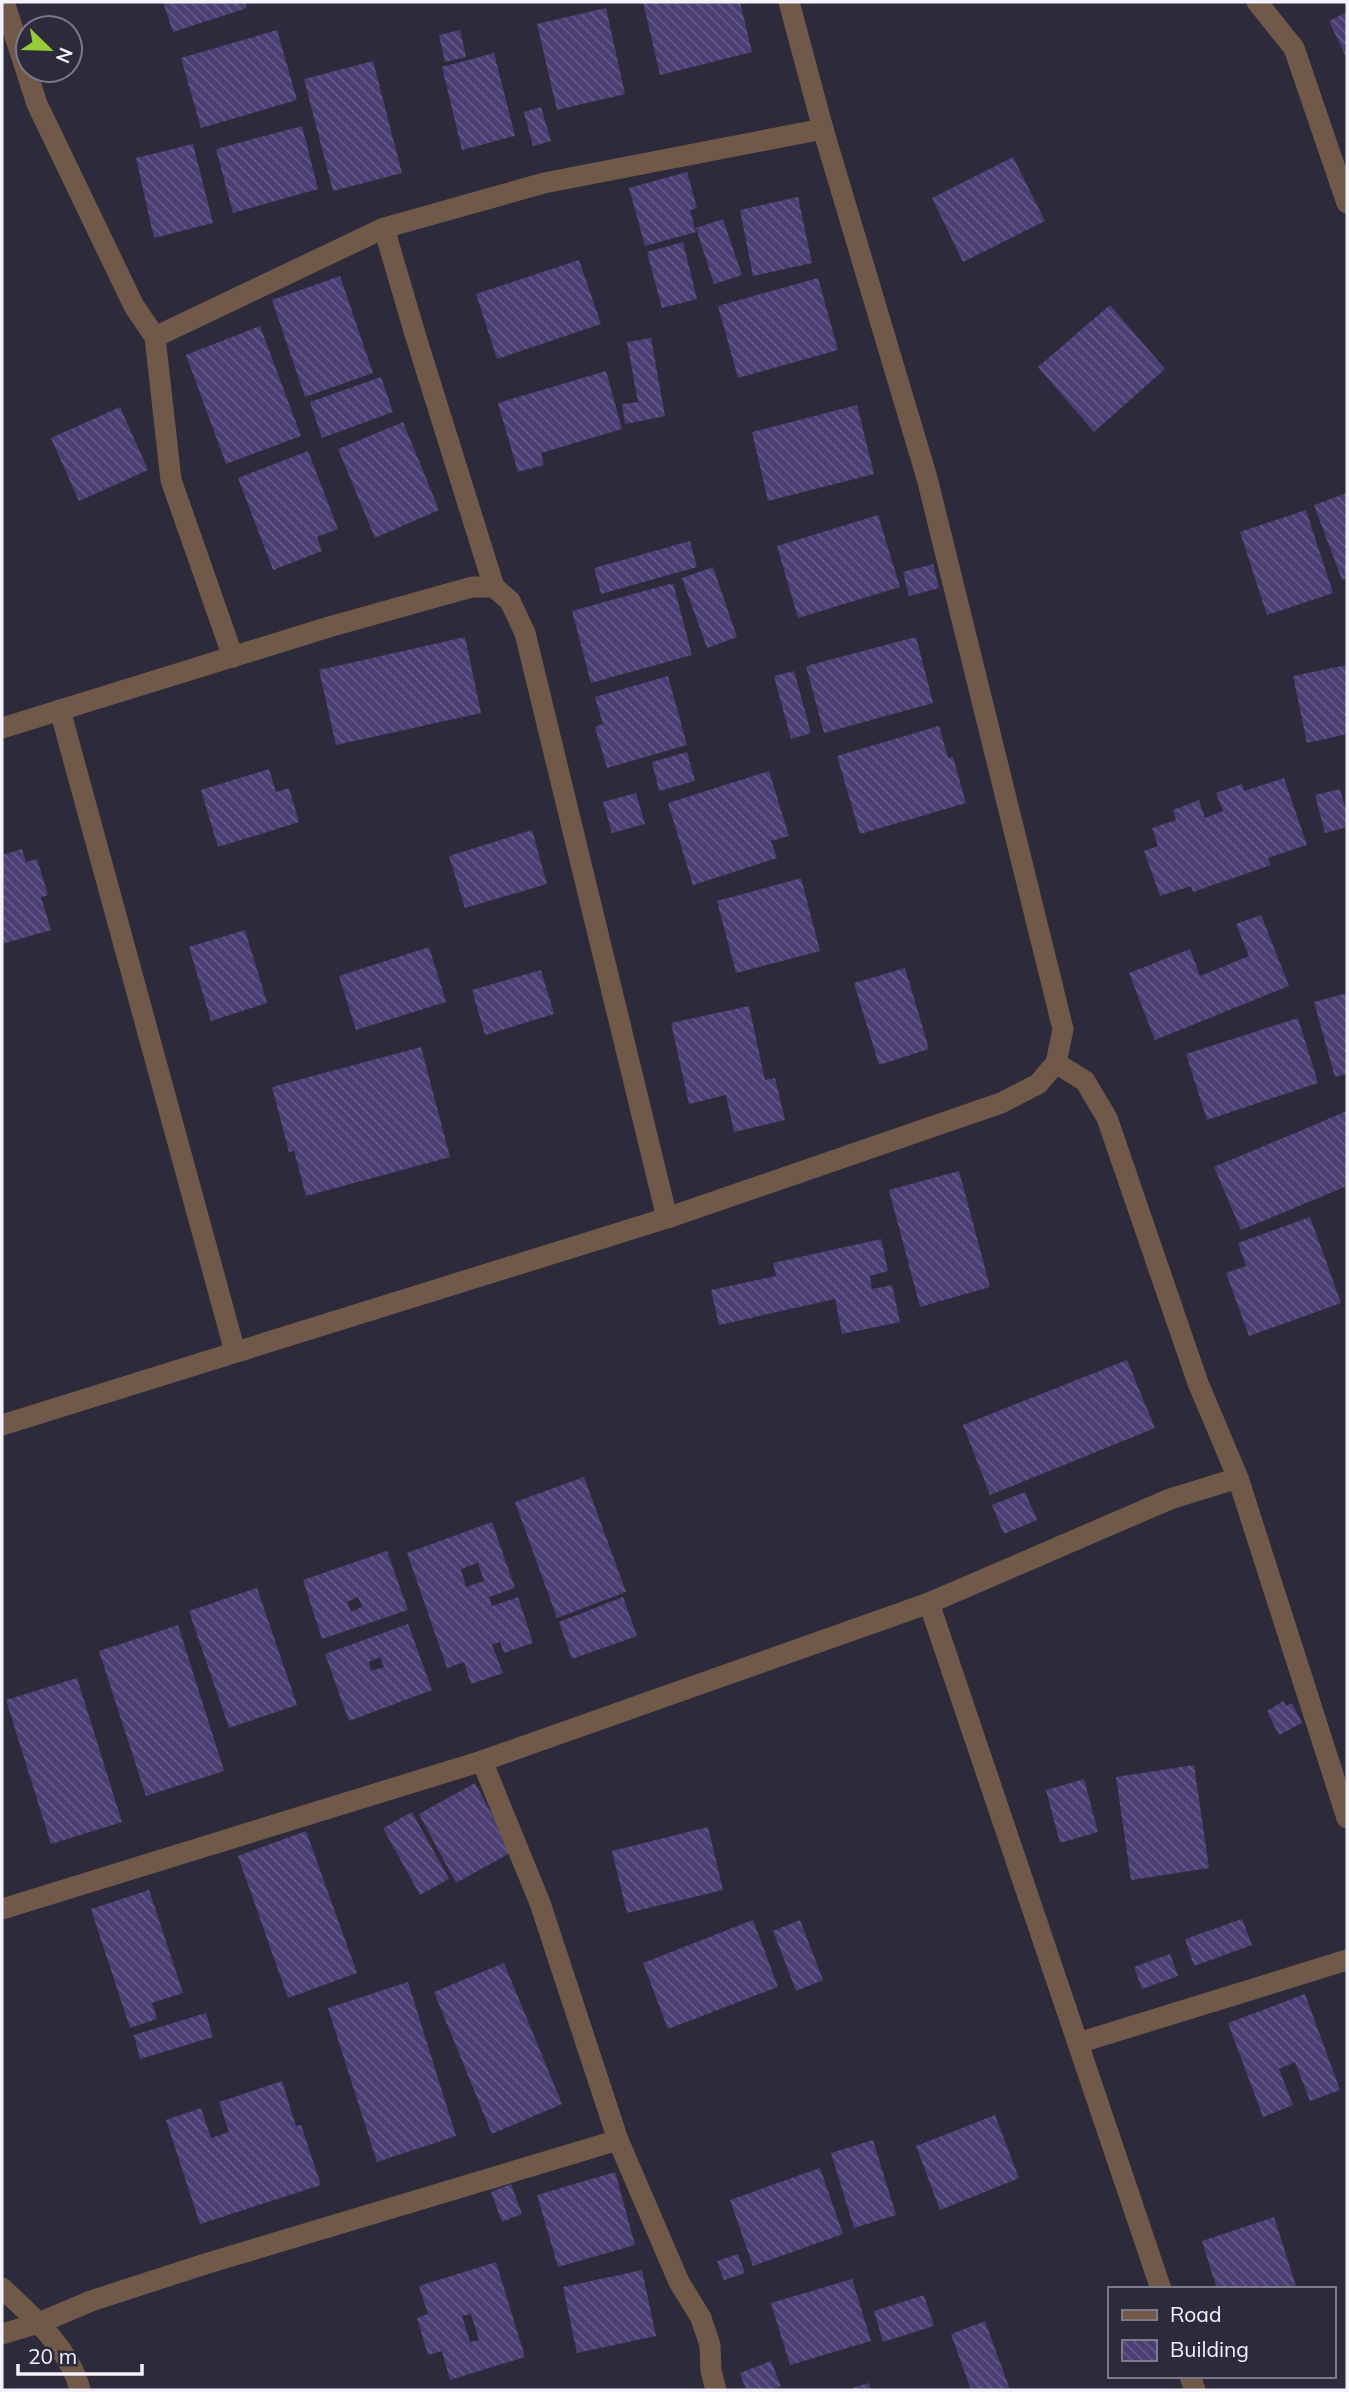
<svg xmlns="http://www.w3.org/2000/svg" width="1349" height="2392" viewBox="0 0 1349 2392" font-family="Mulish,sans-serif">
<defs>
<pattern id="building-back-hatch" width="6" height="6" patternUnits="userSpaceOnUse" patternTransform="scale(1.75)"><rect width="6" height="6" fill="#4a3e73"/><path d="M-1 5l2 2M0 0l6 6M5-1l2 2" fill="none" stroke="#655a88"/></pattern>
</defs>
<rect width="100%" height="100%" fill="#2d2b3b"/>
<!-- building -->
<g fill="url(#building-back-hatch)" fill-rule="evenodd">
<path d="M163,2h82l2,6 -74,24z"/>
<path d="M643,2h97l12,50 -92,23z"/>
<path d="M606,8l19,86 -68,16 -20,-86z"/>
<path d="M1347,12v47l-18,-38z"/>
<path d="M277,30l20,70 -96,28 -20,-70z"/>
<path d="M460,30l6,27 -21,5 -6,-27z"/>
<path d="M494,53l21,83 -53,14 -20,-83z"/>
<path d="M373,61l29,112 -69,18 -29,-112z"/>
<path d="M541,107l10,34 -18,5 -9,-34z"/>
<path d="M302,126l16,63 -85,24 -17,-64z"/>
<path d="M193,144l20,79 -59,15 -18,-80z"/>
<path d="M1013,157l32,64 -82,41 -31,-64z"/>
<path d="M687,172l10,36 -7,2 6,22 -51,14 -16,-58z"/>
<path d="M798,197l14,66 -59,13 -13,-66z"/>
<path d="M723,219l19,56 -28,9 -18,-56z"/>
<path d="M683,242l14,57 -35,9 -15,-56z"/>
<path d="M579,260l22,64 -104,35 -21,-65z"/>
<path d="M340,276l33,97 -68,24 -33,-97z"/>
<path d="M818,278l20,72 -100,28 -20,-72z"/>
<path d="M1110,305l55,64 -71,63 -56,-65z"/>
<path d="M260,326l41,110 -75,28 -40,-109z"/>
<path d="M651,338l14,78 -40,8 -3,-20 16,-2 -11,-60z"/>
<path d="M606,371l16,58 -81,24 3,12 -26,7 -20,-69z"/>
<path d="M381,377l12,35 -71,26 -12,-36z"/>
<path d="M857,405l17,69 -106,27 -16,-69z"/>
<path d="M120,407l28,63 -69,31 -28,-63z"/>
<path d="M403,422l36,88 -64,28 -37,-89z"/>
<path d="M308,451l30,78 -21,8 5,14 -49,19 -35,-92z"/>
<path d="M1347,493v85l-5,2 -28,-75z"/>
<path d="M1306,510l27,83 -66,22 -27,-83z"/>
<path d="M878,515l22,72 -102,31 -21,-72z"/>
<path d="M690,541l7,26 -96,27 -7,-26z"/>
<path d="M933,564l6,24 -30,8 -6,-24z"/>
<path d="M713,567l24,70 -30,11 -25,-70z"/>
<path d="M673,583l19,72 -101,28 -19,-72z"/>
<path d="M465,637l16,76 -145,32 -17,-75z"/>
<path d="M916,637l17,66 -109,30 -18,-67z"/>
<path d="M1347,665v69l-40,9 -14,-67z"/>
<path d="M794,671l17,62 -20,6 -17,-63z"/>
<path d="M668,676l19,69 -80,23 -12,-41 8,-3 -8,-27z"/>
<path d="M939,726l9,32 5,-1 13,46 -106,31 -23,-78z"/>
<path d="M687,752l8,29 -36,10 -7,-29z"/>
<path d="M269,769l7,23 13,-4 10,34 -81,25 -17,-57z"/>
<path d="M769,771l20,65 -18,5 6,17 -84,27 -25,-82z"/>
<path d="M1284,778l23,67 -39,13 3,7 -78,27 -2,-6 -31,10 -16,-45 14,-5 -6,-18 24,-8 -3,-10 26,-10 6,18 18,-7 -7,-18 26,-9 2,7z"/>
<path d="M1340,789l7,26v12l-22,6 -10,-38z"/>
<path d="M636,793l9,31 -33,9 -9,-31z"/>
<path d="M532,830l15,54 -82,24 -16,-52z"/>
<path d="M22,849l4,13 11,-3 11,36 -7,2 10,33 -49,14v-89z"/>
<path d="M801,878l19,73 -84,22 -19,-72z"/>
<path d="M1261,915l28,71 -134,54 -26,-67 61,-24 10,27 49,-20 -13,-32z"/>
<path d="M245,930l22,73 -56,18 -22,-74z"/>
<path d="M429,947l17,55 -90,28 -17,-54z"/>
<path d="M905,968l24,81 -50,16 -25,-82z"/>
<path d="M541,970l13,44 -69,21 -13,-45z"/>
<path d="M1347,993v81l-12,3 -21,-75z"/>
<path d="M749,1006l16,74 10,-2 10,42 -51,12 -8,-37 -37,9 -18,-81z"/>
<path d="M1298,1018l20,65 -111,37 -21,-66z"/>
<path d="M421,1047l29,110 -144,39 -12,-45 -5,1 -17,-65z"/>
<path d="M1347,1111v75l-106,44 -27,-63z"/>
<path d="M959,1171l31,116 -70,20 -31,-117z"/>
<path d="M1310,1217l31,86 -92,33 -23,-63 20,-7 -8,-23z"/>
<path d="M881,1239l7,32 -18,5 2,13 20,-4 8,37 -58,12 -7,-35 -116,26 -8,-35 65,-14 -3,-13z"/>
<path d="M1127,1360l28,68 -165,67 -27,-70z"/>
<path d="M584,1477l42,115 -69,26 -42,-116z"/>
<path d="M1025,1492l12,28 -33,14 -12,-29z"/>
<path d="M492,1522l23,66 -26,9 3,9 26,-9 15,46 -29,10 -4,-11 -8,3 11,28 -32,11 -7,-22 -17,6 -40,-115zM478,1563l6,18 -18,6 -5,-18z"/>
<path d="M387,1551l21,59 -86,29 -19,-59zM358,1597l4,10 -11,5 -4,-10z"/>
<path d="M257,1588l40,117 -68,23 -40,-117z"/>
<path d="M623,1597l14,39 -65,23 -13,-37z"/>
<path d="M408,1624l24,66 -83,31 -24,-67zM380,1657l4,10 -13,4 -2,-9z"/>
<path d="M178,1625l46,146 -78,25 -47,-145z"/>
<path d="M77,1678l45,144 -71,22 -45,-144z"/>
<path d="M1283,1701l3,5 6,-3 10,20 -23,12 -12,-24z"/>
<path d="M1194,1765l15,103 -78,12 -15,-103z"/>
<path d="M1084,1779l14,53 -38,11 -14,-53z"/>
<path d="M475,1783l37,69 -56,31 -37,-69z"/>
<path d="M412,1812l37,67 -29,16 -37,-67z"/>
<path d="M708,1827l15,63 -96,23 -15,-62z"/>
<path d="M306,1831l51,142 -69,25 -50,-142z"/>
<path d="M149,1890l34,103 -31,10 5,16 -27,9 -39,-119z"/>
<path d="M1242,1919l10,26 -58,21 -9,-27z"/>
<path d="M753,1920l25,67 -110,42 -25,-66z"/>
<path d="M800,1920l23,60 -27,11 -23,-60z"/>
<path d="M1170,1954l8,22 -36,13 -8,-22z"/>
<path d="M504,1963l58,141 -70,30 -58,-142z"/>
<path d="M408,1982l48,154 -79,26 -49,-154z"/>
<path d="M1305,1994l35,96 -30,11 -15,-39 -16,7 14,36 -30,12 -35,-94z"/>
<path d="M206,2013l7,24 -73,22 -6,-24z"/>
<path d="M282,2081l14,45 5,-1 20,60 -121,39 -34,-104 35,-12 10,30 18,-6 -10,-30z"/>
<path d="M995,2115l24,63 -79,32 -24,-64z"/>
<path d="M873,2140l23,75 -42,13 -23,-75z"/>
<path d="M820,2168l23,66 -90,32 -23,-66z"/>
<path d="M615,2172l20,73 -77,22 -21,-72z"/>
<path d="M511,2184l11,30 -20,8 -11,-30z"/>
<path d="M1274,2217l23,72h-80l-15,-48z"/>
<path d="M738,2254l7,19 -21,7 -7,-19z"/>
<path d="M496,2262l29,95 -75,23 -8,-29 -14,4 -11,-37 11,-4 -9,-28zM471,2314l8,26 -9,2 -8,-26z"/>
<path d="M642,2270l14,66 -79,17 -14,-66z"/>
<path d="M852,2279l19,62 -81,24 -19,-62z"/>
<path d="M924,2295l10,31 -51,16 -9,-31z"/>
<path d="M985,2321l25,69h-39l-20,-56z"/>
<path d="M771,2361l10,25 -10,4h-25l-6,-17z"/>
<path d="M869,2383l2,7h-26z"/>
</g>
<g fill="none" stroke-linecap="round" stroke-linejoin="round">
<!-- minor -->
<g stroke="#705949" stroke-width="21">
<path d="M4,2l33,102 97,202 21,31 16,143 62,177"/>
<path d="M1257,2l37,46 53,155"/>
<path d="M384,228l31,106 79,253 16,14 15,32 142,585"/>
<path d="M155,337l229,-109 160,-45 279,-54"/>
<path d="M60,710l175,642"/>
<path d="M2,728l327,-101 143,-40h22"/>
<path d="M2,1425l665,-207 334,-115 37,-19 18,-21 7,-34 -136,-551 -104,-349 -34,-127"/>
<path d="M1238,1478l109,340"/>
<path d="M929,1603l232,686"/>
<path d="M482,1761l58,142 78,237 61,142 22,36 9,27 1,26 5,19"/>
<path d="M2,1909l480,-148 447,-158 241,-104 68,-21 -40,-95 -91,-265 -22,-37 -29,-18"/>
<path d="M1078,2043l269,-83"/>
<path d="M2,2288c30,28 68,61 78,102"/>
<path d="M2,2334l37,-11 52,-22 114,-37 413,-124"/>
<path d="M1190,2376l5,14"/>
</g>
</g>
<!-- border -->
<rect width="1349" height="2392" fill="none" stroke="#f3f2fd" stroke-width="7"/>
<!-- legend -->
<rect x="1108" y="2287" width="228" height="91" fill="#2d2b3b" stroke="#7c7b89" stroke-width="2"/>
<rect x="1122" y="2310" width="35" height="10" fill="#705949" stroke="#7c7b89" stroke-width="2"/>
<text x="1170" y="2322" font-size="21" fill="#f3f2fd">Road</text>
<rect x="1122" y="2340" width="35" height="21" fill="url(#building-back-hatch)" stroke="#7c7b89" stroke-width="2"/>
<text x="1170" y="2357" font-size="21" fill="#f3f2fd">Building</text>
<!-- north arrow -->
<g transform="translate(49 49) rotate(113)"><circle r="33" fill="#2d2b3b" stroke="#7c7b89" stroke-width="2"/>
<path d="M0-5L12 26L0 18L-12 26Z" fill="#97cc38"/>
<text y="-10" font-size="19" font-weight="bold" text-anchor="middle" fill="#f3f2fd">N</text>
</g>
<!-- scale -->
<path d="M18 2364v10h124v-10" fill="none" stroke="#f3f2fd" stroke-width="3.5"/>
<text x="28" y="2364" font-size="21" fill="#f3f2fd" stroke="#2d2b3b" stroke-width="5" paint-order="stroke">20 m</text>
</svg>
